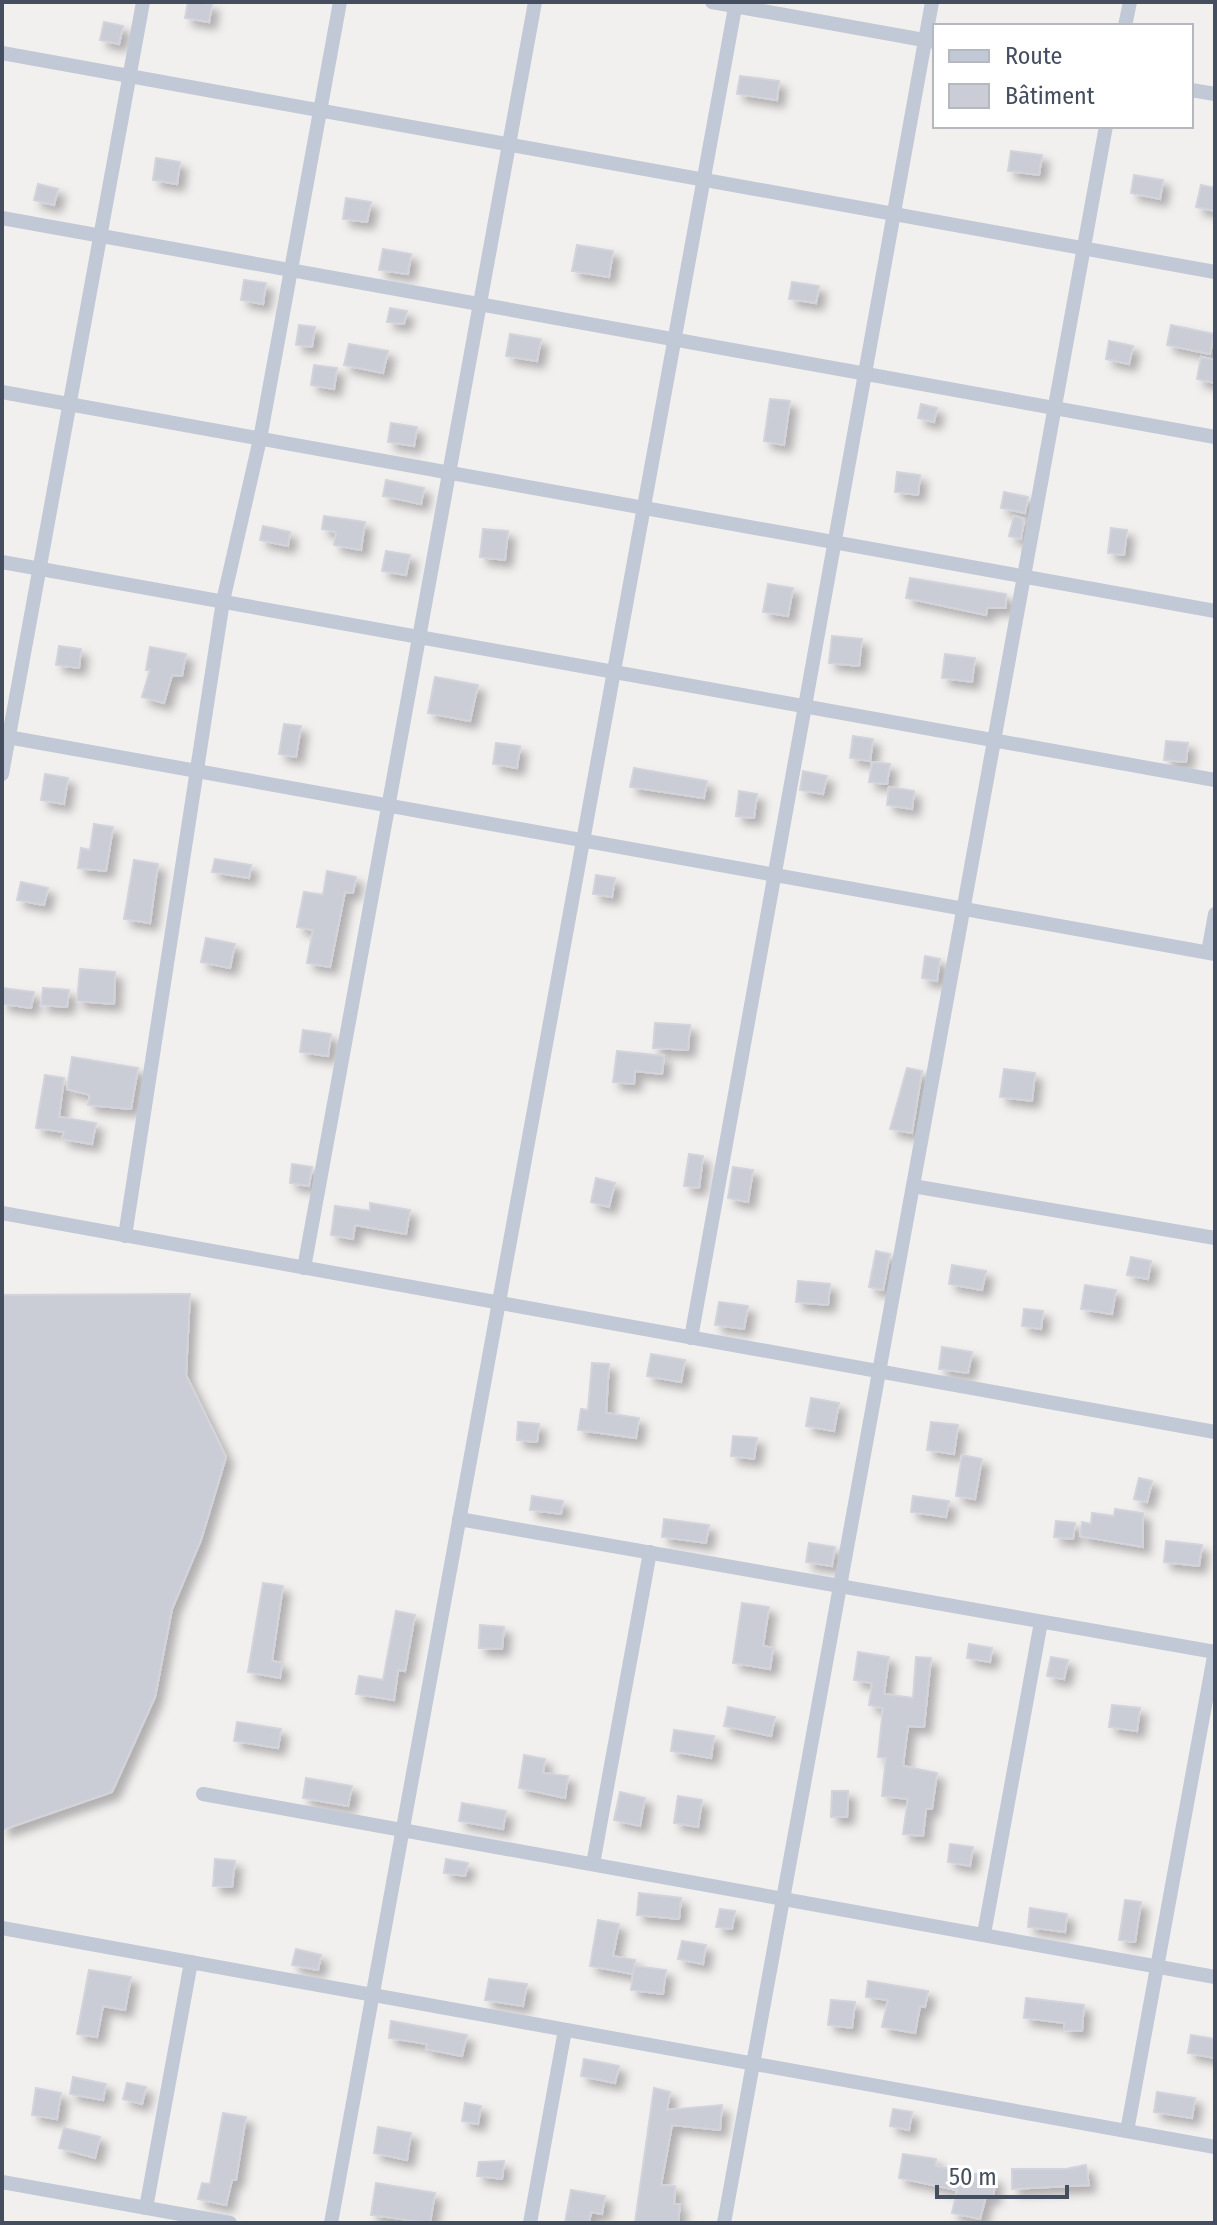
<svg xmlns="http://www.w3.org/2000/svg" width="1217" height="2225" viewBox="0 0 1217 2225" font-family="'Fira Sans Condensed',sans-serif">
<defs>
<filter id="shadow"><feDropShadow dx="7" dy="7" stdDeviation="4" flood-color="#0004"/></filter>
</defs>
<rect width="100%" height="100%" fill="#f2efef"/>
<!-- building -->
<g fill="#cacdd5" stroke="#d2d3db" stroke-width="2" filter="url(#shadow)">
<path d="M188,2l24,2 -3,18 -24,-4z"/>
<path d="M104,22l19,4 -4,18 -19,-4z"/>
<path d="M740,76l39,5 -2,19 -40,-6z"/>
<path d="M1011,151l31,4 -3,20 -31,-4z"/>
<path d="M156,158l24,4 -3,22 -24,-4z"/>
<path d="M1134,175l29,5 -3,19 -29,-6z"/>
<path d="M38,184l20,5 -4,16 -20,-5z"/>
<path d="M1201,185l14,3v23l-19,-4z"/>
<path d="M346,198l25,4 -4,20 -24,-3z"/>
<path d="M577,245l36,6 -4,26 -37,-6z"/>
<path d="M383,249l28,5 -3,20 -29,-4z"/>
<path d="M244,280l22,3 -3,21 -22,-4z"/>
<path d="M792,282l27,4 -3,17 -27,-4z"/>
<path d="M390,308l17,3 -3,13 -17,-2z"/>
<path d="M299,325l16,2 -3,20 -16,-2z"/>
<path d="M1171,325l43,9 -4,20 -43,-9z"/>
<path d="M510,334l31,5 -4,22 -31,-5z"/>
<path d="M1109,341l24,5 -4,18 -23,-5z"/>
<path d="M349,344l39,7 -5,22 -39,-8z"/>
<path d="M1201,357l14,3v23l-18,-4z"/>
<path d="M314,365l23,3 -3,21 -23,-4z"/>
<path d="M770,399l20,2 -6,44 -20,-4z"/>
<path d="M921,404l16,4 -3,14 -16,-4z"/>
<path d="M391,423l26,4 -3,19 -26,-4z"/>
<path d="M897,472l23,3 -2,20 -23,-3z"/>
<path d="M386,480l38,8 -3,16 -38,-8z"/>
<path d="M1004,492l24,5 -3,16 -24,-5z"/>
<path d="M324,516l41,6 -4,28 -27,-5 2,-13 -14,-3z"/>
<path d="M1014,516l10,3 -3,20 -12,-3z"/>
<path d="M263,526l27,6 -2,14 -28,-6z"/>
<path d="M1111,528l16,2 -3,25 -16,-2z"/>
<path d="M483,529l25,2 -3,29 -25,-3z"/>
<path d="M386,551l24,4 -4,20 -24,-4z"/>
<path d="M910,578l96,16v14h-19l-1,7 -80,-17z"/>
<path d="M768,584l25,4 -5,28 -25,-4z"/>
<path d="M832,636l30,3 -3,27 -30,-3z"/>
<path d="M59,646l22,3 -2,19 -23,-3z"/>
<path d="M150,647l36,7 -4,22 -10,-1 -8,28 -22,-6 8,-27h-4z"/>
<path d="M945,654l30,4 -3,24 -30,-4z"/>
<path d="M435,677l43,8 -8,36 -42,-8z"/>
<path d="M284,724l17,2 -5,31 -17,-3z"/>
<path d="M853,736l20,3 -3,22 -20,-3z"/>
<path d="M1166,741l22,2 -2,19 -22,-2z"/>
<path d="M496,743l24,3 -3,22 -24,-4z"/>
<path d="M872,762l18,2 -3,20 -18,-2z"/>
<path d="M634,768l73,13 -3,17 -74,-11z"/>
<path d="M803,771l24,5 -4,18 -23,-4z"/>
<path d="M45,774l23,4 -4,26 -23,-4z"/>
<path d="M889,787l25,4 -2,18 -25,-4z"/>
<path d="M739,791l18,3 -3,24 -18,-2z"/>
<path d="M94,824l19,3 -7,44 -28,-3 3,-20 9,2z"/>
<path d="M215,859l36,6 -2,13 -37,-6z"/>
<path d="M134,860l24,4 -8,59 -26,-4z"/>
<path d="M327,871l29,6 -3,16 -8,-1 -15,75 -23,-4 6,-33 -16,-3 7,-35 19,3z"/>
<path d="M596,875l19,3 -3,19 -19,-3z"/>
<path d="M21,882l27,6 -4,17 -27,-5z"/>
<path d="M206,938l29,6 -5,24 -29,-6z"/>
<path d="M925,956l15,3 -3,22 -15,-3z"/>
<path d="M80,969l35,3 -1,32 -37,-3z"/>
<path d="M2,988l32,4 -3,16 -29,-4z"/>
<path d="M43,988l26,2 -2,17 -26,-2z"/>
<path d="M655,1023l35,2 -2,25 -35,-2z"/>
<path d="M303,1030l28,4 -3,22 -28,-4z"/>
<path d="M617,1051l47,5 -2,18 -27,-3 -1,13 -21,-2z"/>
<path d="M72,1057l66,11 -7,41 -43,-4 2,-10 -23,-6z"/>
<path d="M907,1068l15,3 -10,62 -22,-4z"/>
<path d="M1004,1069l31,4 -3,28 -32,-4z"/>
<path d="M45,1075l19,3 -5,39 37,6 -4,21 -30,-5 2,-7 -28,-4z"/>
<path d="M689,1154l14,2 -4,32 -15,-2z"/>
<path d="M292,1164l20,3 -3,19 -19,-3z"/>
<path d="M733,1167l20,3 -5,32 -20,-4z"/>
<path d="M596,1178l19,5 -6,24 -18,-5z"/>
<path d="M370,1203l40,7 -4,24 -51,-9 -2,14 -22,-4 4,-29 35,5z"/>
<path d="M876,1251l14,3 -7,36 -14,-3z"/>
<path d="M1131,1257l20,4 -3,18 -21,-4z"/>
<path d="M952,1265l34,6 -4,19 -33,-6z"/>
<path d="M798,1281l32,3 -2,21 -32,-3z"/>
<path d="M1085,1285l31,5 -4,24 -31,-5z"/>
<path d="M190,1294l-4,81 40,82 -25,83 -29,69 -17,88 -43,95 -110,38v-535z"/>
<path d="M719,1302l29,4 -4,23 -29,-4z"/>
<path d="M1024,1309l19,2 -2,18 -19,-3z"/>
<path d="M942,1347l30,5 -4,21 -29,-4z"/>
<path d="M651,1354l34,6 -4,22 -34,-6z"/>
<path d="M592,1363l17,1 -3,49 33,5 -3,20 -58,-8 3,-21 7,1z"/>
<path d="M811,1398l28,5 -5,28 -28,-5z"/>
<path d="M518,1422l21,2 -2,18 -20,-2z"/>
<path d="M931,1422l27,3 -4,29 -27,-4z"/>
<path d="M733,1436l24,2 -3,21 -23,-3z"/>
<path d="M962,1455l20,4 -7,40 -19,-3z"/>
<path d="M1139,1478l13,3 -5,21 -13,-3z"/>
<path d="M532,1496l31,5 -2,13 -31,-4z"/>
<path d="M913,1496l36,5 -3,16 -35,-5z"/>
<path d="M1115,1509l28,4v34l-63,-11 2,-14 9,2 1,-11 22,3z"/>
<path d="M664,1519l45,6 -3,18 -44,-6z"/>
<path d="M1056,1521l19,2 -2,16 -19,-2z"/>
<path d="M1166,1541l36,4 -3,21 -35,-4z"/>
<path d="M809,1543l26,4 -3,19 -26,-4z"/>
<path d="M263,1583l20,3 -11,75 10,2 -2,15 -32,-6z"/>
<path d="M742,1603l27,4 -6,39 10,2 -3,21 -37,-6z"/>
<path d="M396,1611l19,4 -10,56 -7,-1 -4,30 -38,-6 3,-18 24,4z"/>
<path d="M480,1625l24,2 -2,22 -23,-1z"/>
<path d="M969,1644l23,4 -2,14 -23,-4z"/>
<path d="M858,1652l31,5 -5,37 29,4 3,-41 15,1 -7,69 -16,-1 -5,40 34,7 -5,36h-6l-3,27 -20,-2 5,-35 -26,-3 4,-38 -8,-1 5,-49 -14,-3 3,-22 -18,-3z"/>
<path d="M1051,1657l17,3 -4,19 -17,-3z"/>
<path d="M1112,1705l28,3 -3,23 -28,-4z"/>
<path d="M728,1707l47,10 -4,19 -47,-10z"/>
<path d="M237,1722l44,7 -3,19 -44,-7z"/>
<path d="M674,1730l40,6 -3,22 -40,-7z"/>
<path d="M524,1755l21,4 -2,14 25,3 -3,22 -46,-10z"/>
<path d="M306,1778l46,8 -4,20 -45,-8z"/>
<path d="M832,1791h16l-1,26h-16z"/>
<path d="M620,1792l25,6 -5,28 -26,-6z"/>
<path d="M678,1796l24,4 -4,27 -24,-4z"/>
<path d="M462,1803l44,8 -3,18 -44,-8z"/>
<path d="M950,1844l23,3 -3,19 -22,-4z"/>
<path d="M215,1859l20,2 -3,26 -19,-1z"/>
<path d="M446,1859l22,4 -3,13 -21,-3z"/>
<path d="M639,1893l42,5 -2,21 -42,-4z"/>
<path d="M1125,1900l16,2 -6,40 -16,-2z"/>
<path d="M1030,1908l37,6 -2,18 -37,-5z"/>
<path d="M720,1909l15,2 -3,18 -16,-2z"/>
<path d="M598,1920l21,4 -6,32 22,4 -2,14 -43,-8z"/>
<path d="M682,1941l24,4 -3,19 -25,-5z"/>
<path d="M296,1949l25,6 -3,15 -26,-5z"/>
<path d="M634,1966l32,4 -3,24 -32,-4z"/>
<path d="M89,1970l42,7 -6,33 -22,-4 -6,31 -20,-3z"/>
<path d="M489,1979l38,5 -4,22 -38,-6z"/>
<path d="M868,1981l60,10 -3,16 -5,-1 -5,27 -33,-6 6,-27 -22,-3z"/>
<path d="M1026,1998l58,7 -2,26 -18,-1v-7l-40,-5z"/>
<path d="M831,2000l24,2 -3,26 -24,-3z"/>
<path d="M391,2021l76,14 -5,21 -36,-7 1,-5 -38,-6z"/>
<path d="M1191,2035l24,4v19l-27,-5z"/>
<path d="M584,2059l35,7 -4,17 -34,-7z"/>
<path d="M73,2077l33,7 -3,16 -33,-6z"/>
<path d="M127,2083l19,4 -4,17 -19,-5z"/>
<path d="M36,2088l25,5 -4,26 -25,-4z"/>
<path d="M654,2088l16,4 -3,18 55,-5 -2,25 -48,-5 -11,60 14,1 -1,18h6l-2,19 -43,-1z"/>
<path d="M1157,2092l38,6 -3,20 -38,-6z"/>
<path d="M465,2103l16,3 -3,18 -16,-3z"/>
<path d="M893,2109l19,3 -3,18 -19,-4z"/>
<path d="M223,2113l23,4 -10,63h-4l-6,25 -28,-6 4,-16 8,1z"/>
<path d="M378,2127l33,6 -4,27 -33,-7z"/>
<path d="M64,2128l36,9 -5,21 -36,-10z"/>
<path d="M903,2154l33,5 -1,7 61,12 -3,19 -7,-1 -6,23 -28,-6 5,-23 -58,-12z"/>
<path d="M504,2161l-2,18 -25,-3 2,-14z"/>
<path d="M1086,2165l3,20 -77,4v-20h54z"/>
<path d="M376,2183l59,10 -5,30 -59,-8z"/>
<path d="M571,2190l34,6 -3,18 -11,-2 -2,11h-24z"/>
</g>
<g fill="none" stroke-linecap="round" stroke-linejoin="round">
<!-- minor -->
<g stroke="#c1c8d6" stroke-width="14">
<path d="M712,2l223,40"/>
<path d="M1125,26l5,-24"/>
<path d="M2,53l1213,219"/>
<path d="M1191,90l24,4"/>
<path d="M2,218l1213,219"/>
<path d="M2,392l1213,219"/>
<path d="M2,562l1213,218"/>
<path d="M2,736l1213,218"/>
<path d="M2,774l141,-772"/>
<path d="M1208,952l7,-38"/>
<path d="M913,1186l302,52"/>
<path d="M2,1213l1213,219"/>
<path d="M125,1236l98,-635 37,-162 80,-437"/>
<path d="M304,1268l231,-1266"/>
<path d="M691,1338l241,-1336"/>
<path d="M459,1519l756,133"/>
<path d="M203,1794l1012,183"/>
<path d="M593,1864l57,-312"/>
<path d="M2,1928l1213,219"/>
<path d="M984,1934l57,-312"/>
<path d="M1127,2131l88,-480"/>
<path d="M2,2182l228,41"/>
<path d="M146,2208l45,-246"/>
<path d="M331,2223l405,-2221"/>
<path d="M530,2223l35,-193"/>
<path d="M724,2223l382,-2097"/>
</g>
</g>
<!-- border -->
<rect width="1217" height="2225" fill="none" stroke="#454e5f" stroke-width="8"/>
<!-- legend -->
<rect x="933" y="24" width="260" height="104" fill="#ffffff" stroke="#b5b8bf" stroke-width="2"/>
<rect x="949" y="50" width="40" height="12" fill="#c1c8d6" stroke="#b5b8bf" stroke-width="2"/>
<text x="1005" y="64" font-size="24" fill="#454e5f">Route</text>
<rect x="949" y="84" width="40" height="24" fill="#cacdd5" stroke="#b5b8bf" stroke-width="2"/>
<text x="1005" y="104" font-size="24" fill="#454e5f">Bâtiment</text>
<!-- scale -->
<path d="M937 2185v12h130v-12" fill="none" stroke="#454e5f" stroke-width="4"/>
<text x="949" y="2185" font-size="24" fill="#454e5f" stroke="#ffffff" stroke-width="6" paint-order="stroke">50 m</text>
</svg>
